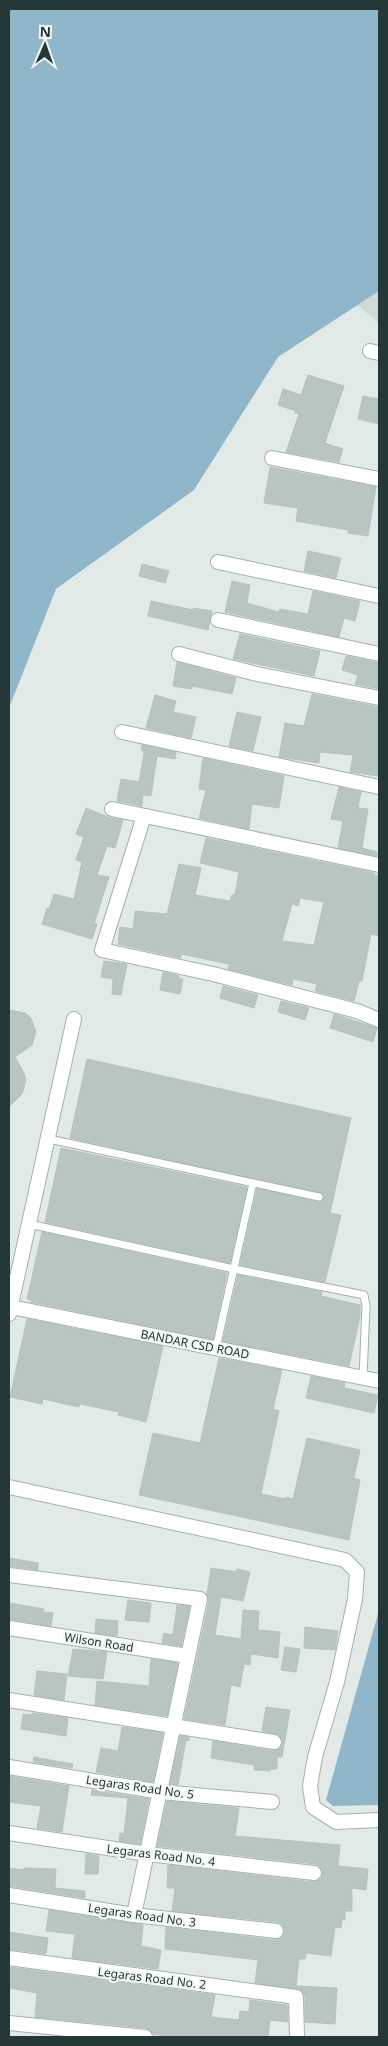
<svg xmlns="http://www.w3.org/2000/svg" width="388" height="2046" viewBox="0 0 388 2046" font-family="'Noto Sans',sans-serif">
<rect width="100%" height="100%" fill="#e2eae8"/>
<!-- built -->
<path fill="#d0dad7" d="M379,290v33l-22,-18z"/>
<!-- water -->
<g fill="#90b7c9">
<path d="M9,9h370v282l-101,66 -84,133 -138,99 -47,119z"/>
<path d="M379,1610v195l-46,1 -7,-6z"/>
</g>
<!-- building -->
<g fill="#b8c5c1" stroke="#b5c3c0" fill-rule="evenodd">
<path d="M308,375l36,11 -19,57 18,6 -4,13 -53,-10 13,-38 -4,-1 1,-2 -18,-6 5,-16 18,6z"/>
<path d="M363,396l16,3v25l-21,-5z"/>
<path d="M270,467l106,20 -8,49 -20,-3v-3l-52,-9 2,-13 -34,-5z"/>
<path d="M308,551l33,7 -5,20 -32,-7z"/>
<path d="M142,564l27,7 -4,12 -26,-7z"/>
<path d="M232,581l18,4 -3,18 32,9 1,-3 28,5 5,-23 47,10 -5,20 -11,-3 -5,19 -114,-25z"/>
<path d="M151,601l42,9v-2l19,3 -4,19 -60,-14z"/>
<path d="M240,634l80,17 -6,25 -81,-17z"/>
<path d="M346,656l33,7v26l-24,-5 3,-9 -16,-5z"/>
<path d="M177,662l59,16 -4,16 -40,-8v3l-19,-3z"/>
<path d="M312,694l67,13v69l-29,-4 3,-17 -33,-3 -1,11 -40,-6 6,-34 19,3z"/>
<path d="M155,695l21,6 -3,11 23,5 -5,21 -45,-10z"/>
<path d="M237,712l24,5 -8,34 -24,-5z"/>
<path d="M142,745l34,7 -1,7 -18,-3 -6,40 -8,-1 -1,11 -25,-5 4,-22 18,3 5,-28 -1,-4h-2z"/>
<path d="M203,758l81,18 -5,32 -27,-4 -3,25 -50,-11 7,-28 -7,-1z"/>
<path d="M339,787l22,5 -3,16 10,1 -6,39 15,4v4l-39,-8 5,-27 -12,-2z"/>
<path d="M86,808l24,10 13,2 -8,28 -8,-2 -10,29 12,2 -15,47h3l-5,15 -50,-15 5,-16 2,1 5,-15 20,5 8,-37 -6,-2 8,-23 -8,-3z"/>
<path d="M206,838l168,35v2l5,1v60l-8,-2 -9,47h-3l-5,20 -39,-10 2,-7 -24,-5 -1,6 -64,-16 1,-5 -48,-10v4l-63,-14 2,-17 13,2 2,-18 32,3 12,-50 22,4 -6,27 35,6 2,-6h3l4,-23 -39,-9zM300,898l24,4 -10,43 -32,-4 10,-37 6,2z"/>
<path d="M104,961l23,3 -6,31 -9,-1 1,-15 -12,-2z"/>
<path d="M163,972l16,4v2l4,1 -3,15 -20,-4z"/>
<path d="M223,986l35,9 -4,13 -34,-10z"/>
<path d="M281,1001l28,7 -4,12 -27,-8z"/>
<path d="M9,1010l16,3 6,5 5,14 -4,13 -17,12 9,16 2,7 -4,14 -13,13z"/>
<path d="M334,1014l43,14 -4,14 -43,-14z"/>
<path d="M87,1059l264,59 -21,95 11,2 -16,67 -85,-17 17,-76 61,13 6,-3 -2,-6 -252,-55z"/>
<path d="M61,1148l186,39 -17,76 -185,-41z"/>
<path d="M42,1232l185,41 -14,66 -182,-37v-2l-4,-1z"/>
<path d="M238,1275l84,17 -1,4 39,9v12l-11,49 -126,-25z"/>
<path d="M27,1319l136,27 -17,76 -28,-7 1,-3 -39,-8 -1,3 -36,-8 -1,5 -32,-7z"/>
<path d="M219,1358l63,12 -9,39 6,2 -18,83 25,5v-2l7,2 14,-61 53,12 -6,28 6,2 -11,60 -210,-45 14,-62 47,10z"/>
<path d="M311,1376l34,7 -1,5 34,7 -4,18 -68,-15z"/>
<path d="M9,1558l29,5v7l-29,-4z"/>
<path d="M211,1568l26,4v-3l13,3 -7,29 -22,-4 -6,38 26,4 2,-29 16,1 -1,19 22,2 -2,26 -27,-4 -1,11 -6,-1 -4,23 -9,-2 -6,40 -41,-6 25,-118 -2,-7z"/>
<path d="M128,1600l23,3 -2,19 -24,-2z"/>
<path d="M9,1603l35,6 -1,3 10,1 -2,13 -42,-7z"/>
<path d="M177,1605l13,1 -9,40 -19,-3 2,-10 9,2z"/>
<path d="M96,1619l22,2 -1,15 -22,-3z"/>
<path d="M305,1627l33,4 -3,19 -31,-2z"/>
<path d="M285,1647l15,2 -4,23 -15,-2z"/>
<path d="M73,1649l34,3 -4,27 -35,-3z"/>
<path d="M151,1659l27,4 -11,53 -72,-11 2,-24 52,5z"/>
<path d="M37,1671l30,3 -3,26 -30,-5z"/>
<path d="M266,1707l24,3 -8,47h-5v12h-6l-1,2 -16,-1v-5l-43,-7 2,-17 60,10 7,-3 3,-5 -3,-7 -18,-5z"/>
<path d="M32,1713l36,5 -2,18 -45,-7 2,-15 9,1z"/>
<path d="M122,1727l41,6 -10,49 -57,-10 5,-24 17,3z"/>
<path d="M180,1736l9,1v4l-3,-1 -8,45 -8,-1z"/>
<path d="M34,1757l39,7 -1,4 -39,-6z"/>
<path d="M9,1776l60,10 -7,46 -25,-4 4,-22 -32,-4z"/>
<path d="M92,1790l57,9 -9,45 -21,-3 1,-8 4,1 4,-36 -37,-3z"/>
<path d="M167,1801l72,7 -4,28 105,9 -2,21 30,3 -2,21 -14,-2v23h-7v9l-3,-1 -1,9 -6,-1 -4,29 -25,-3 -1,6h-6l-3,27 41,2 -2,36 -30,-2v-26l-4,-6 -46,-7 3,-23 -93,-11 1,-22 109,13 8,-3 2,-6 -3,-7 -5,-2 -105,-11 3,-23h-8l1,-23 145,17 8,-3 2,-5 -3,-8 -5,-2 -158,-18z"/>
<path d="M86,1854l13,2 -1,18h-13z"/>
<path d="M9,1868l15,2v-2l32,1 -1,19 30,3v7l-76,-12z"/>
<path d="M49,1910l94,15 -2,21 20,4 -3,19 -86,-11 3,-24 -29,-3z"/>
<path d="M9,1932l39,6 -2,16 -37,-5z"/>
<path d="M9,1967l206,28 -4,22 28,3 1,-9 9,1 1,-12 37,5 1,17 -18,-2 -2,17h-97l-18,-3 -7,-6 -111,-11 2,-24 -28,-5z"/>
</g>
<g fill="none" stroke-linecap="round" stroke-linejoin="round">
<defs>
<g id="lane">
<path d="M49,1139l270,58"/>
<path d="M29,1224l205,45 130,26 2,11 -3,72"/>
<path d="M216,1348l37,-165"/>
</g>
<g id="street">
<path d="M370,351l9,2"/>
<path d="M272,458l107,21"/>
<path d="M218,562l161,34"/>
<path d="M218,620l161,34"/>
<path d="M179,654l78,20 122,24"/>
<path d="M122,732l257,55"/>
<path d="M112,809l267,56"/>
<path d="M144,816l-42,134 111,24 144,37 22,9"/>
<path d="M11,1307l368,74"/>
<path d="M9,1314l65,-295"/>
<path d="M9,1487l336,73 12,12 -2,27 -18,83 -22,75 -5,29 3,21 23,15 43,-2"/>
<path d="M9,1575l191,24 -66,316"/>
<path d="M9,1628l179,28"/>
<path d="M9,1700l265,42"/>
<path d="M9,1767l152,25 111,10"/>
<path d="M9,1833l138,21 167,19"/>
<path d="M9,1895l125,20 142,16"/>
<path d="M9,1958l287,39 1,40"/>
<path d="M9,2023l136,14"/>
</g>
</defs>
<!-- lane casing -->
<use href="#lane" stroke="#a5b1af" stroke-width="9"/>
<!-- street casing -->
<use href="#street" stroke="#a5b1af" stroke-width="16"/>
<!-- lane -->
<use href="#lane" stroke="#fff" stroke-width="7"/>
<!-- street -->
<use href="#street" stroke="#fff" stroke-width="14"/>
</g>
<g text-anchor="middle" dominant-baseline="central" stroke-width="4.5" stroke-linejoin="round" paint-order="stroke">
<!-- street labels -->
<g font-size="12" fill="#243937" stroke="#f2f7f5">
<text transform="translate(195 1344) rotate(11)">BANDAR CSD ROAD</text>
<text transform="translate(99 1642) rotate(9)">Wilson Road</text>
<text transform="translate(140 1787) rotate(8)">Legaras Road No. 5</text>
<text transform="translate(161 1855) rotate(7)">Legaras Road No. 4</text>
<text transform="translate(142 1915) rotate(8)">Legaras Road No. 3</text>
<text transform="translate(152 1978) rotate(7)">Legaras Road No. 2</text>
</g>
</g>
<!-- border -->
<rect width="388" height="2046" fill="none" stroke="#243937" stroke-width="20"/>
<!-- north arrow -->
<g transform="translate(45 45) rotate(2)" stroke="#f2f7f5" stroke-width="4" paint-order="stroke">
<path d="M0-4L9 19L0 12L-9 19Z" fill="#243937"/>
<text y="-8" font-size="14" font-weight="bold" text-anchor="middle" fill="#243937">N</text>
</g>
</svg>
